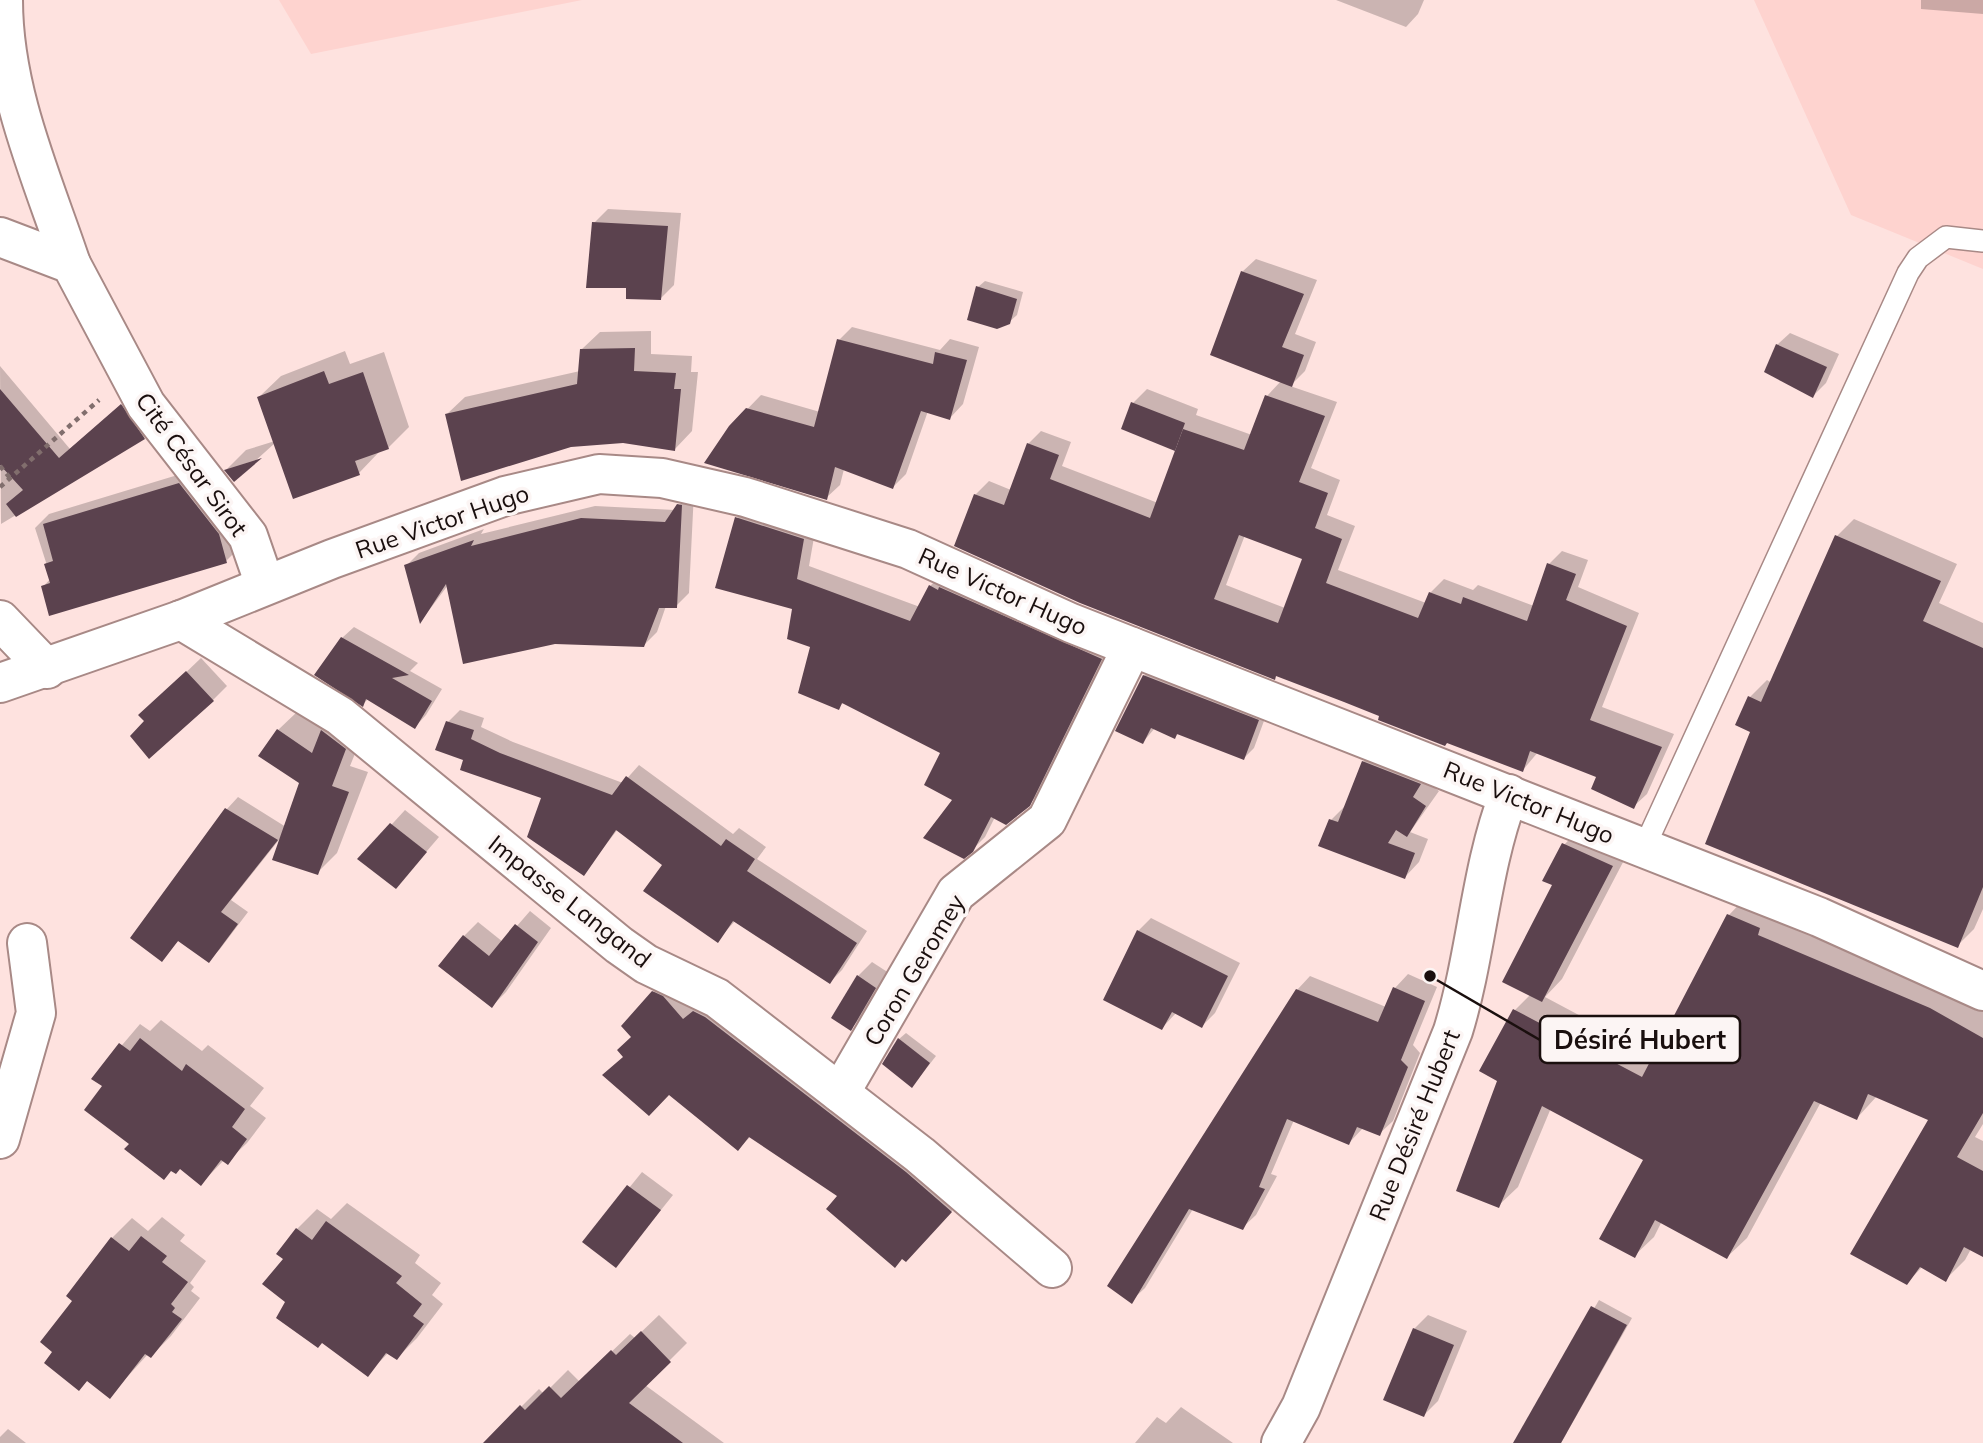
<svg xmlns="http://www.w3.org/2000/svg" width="1983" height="1443" viewBox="0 0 1983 1443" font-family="Mulish,sans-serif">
<rect width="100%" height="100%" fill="#fee2df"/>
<!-- built -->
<g fill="#fed3cf">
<path d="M279,0h303l-271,54z"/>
<path d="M1754,0h229v269l-132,-54z"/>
</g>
<!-- shadow -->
<g fill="#0003" fill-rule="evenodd">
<path d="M1336,0h88l-6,14 -12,13z"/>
<path d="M1921,0h62v14l-62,-5z"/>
<path d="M608,209l73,4 -7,72 -14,14 -66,-76z"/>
<path d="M1256,259l61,21 -22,54 21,8 -11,29 -15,15 47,16 -26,66 29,12 -13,35 28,11 -17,44 88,33 4,-10 14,-14 29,11 5,-5 56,21 15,-42 13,-13 26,9 -10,27 61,26 -37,94 72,27 -27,60 -14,13 -35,-31 -60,-24 -15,18 -141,-55 -407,-220 14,-14 22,9 17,-46 13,-13 30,11 -9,24 96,37 22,-60 -47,-40 14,-14 51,20 -2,6 56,20 15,-39 14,-15 -39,-109zM1245,535l60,23 -20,50 -59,-23z"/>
<path d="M985,281l38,11 -6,23 -8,7 -31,-35z"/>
<path d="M852,327l88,23 10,-11 29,8 -16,57 -13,14 -22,-7 -22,63 -13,13 -49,-18 -4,16 -14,13 -96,-71 31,-32 59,17 19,-72z"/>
<path d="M651,331v23l41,2 -1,16h7l-6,59 -17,18 -228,-35 18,-17 115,-26 2,-22 18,-17z"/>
<path d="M1790,333l49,21 -13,29 -13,13 -36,-51z"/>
<path d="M345,351l5,13 34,-12 25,75 -21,21 -8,3 -21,22 -84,-30 -41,37 -8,-10 20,-20 29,-9 -16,-44 22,-21z"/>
<path d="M0,366l70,83 62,-53 22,32 -10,10 -143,86z"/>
<path d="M194,470l46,77 -14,14 -183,26 8,-9 -16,-50 14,-14z"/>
<path d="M692,492h2l-5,101 -13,13h-10l-9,26 -14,14 -195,-61 -27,36 -15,-55 13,-13 65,-24 -3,5 114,-28 80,4z"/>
<path d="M750,505l66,21 -7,40 111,41 10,-21 13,-12 170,72 -71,145 -14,14 -33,12 -10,20 -13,13 -29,-98 -99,-50 -6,6 -44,-100 -57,-90z"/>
<path d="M1854,519l103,45 -18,39 44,20v286l-9,20 -17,17 -205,-215 -2,-34 17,-17 5,3 65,-147z"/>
<path d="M354,627l64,36 -8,8 32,18 -16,26 -11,12 -46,-29 -6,6 -21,-66z"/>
<path d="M201,658l26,28 -14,14 -67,21 9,-19z"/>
<path d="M1155,665l113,45 -14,38 -10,10 -65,-25 -4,4 -20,-9 -12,14 1,-66z"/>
<path d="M460,710l24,8 -3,9 32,15 110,41 16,-18 94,69 6,-6 27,19 -9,12 110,72 -25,39 -12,12 -95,-61 -17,19 -53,-76 -47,-35 -34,44 -41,-76 -78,-38 -17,-37z"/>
<path d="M298,711l67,18 -15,37 18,6 -31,81 -20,20 -35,-37 -51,64 17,12 -28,37 -12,12 -28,-22 -19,20 -28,-22 94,-128 11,-12 48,30 15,-44 -23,-53z"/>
<path d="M1377,748l62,43 -29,41 18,7 -9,23 -14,15 -74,-57 14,-14 18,-44z"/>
<path d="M405,810l34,27 -43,50 -36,-28z"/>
<path d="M1585,823l47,22 -70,134 -17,18 109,58 75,-140 19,-20 235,113v116l-8,13 8,4v108h-12l-6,11 -20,20 -23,-13 -15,16 23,-164 -53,-23 -20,22 -36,-16 -74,136 -20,19 -65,-36 -8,16 -20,19 11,-97 -94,-51 -33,79 -20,19 1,-126 16,-70 15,-15 34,-150z"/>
<path d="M530,911l21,17 -45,64 -14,14 -28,-70 14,-14 25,20z"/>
<path d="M1151,918l89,45 -25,50 -13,13 -26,-13 -14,15 -57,-29 33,-68z"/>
<path d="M872,962l17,11 -25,42 -14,14 8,-53z"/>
<path d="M1408,974l29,13 -24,58 7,8 -27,68 -14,13 -16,-6 -14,15 -55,-23 -23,54 6,2 -21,39 -14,13 -49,-19 -48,79 -14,13 166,-311 13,-14 76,31 9,-19z"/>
<path d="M665,981l10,4 20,24 10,-9 257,200 -45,49 -166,-113 -13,13 -113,-93 28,-64z"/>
<path d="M161,1020l41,31 6,-6 56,43 -14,18 16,12 -19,25 -20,19 -3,-2 -23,24 -21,-16 -49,-24 -27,-58 -10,-8 46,-54 10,7z"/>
<path d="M906,1033l30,23 -18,23 -19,-40z"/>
<path d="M642,1172l31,23 -57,71 -31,-24z"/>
<path d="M347,1203l73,52 -5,8 26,20 -9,12 11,9 -26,34 -20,20 -8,-6 -22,23 -80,-74 -2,-42 12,-30 20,-20 14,10z"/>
<path d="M162,1217l23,18 -5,6 26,20 -16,22 4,4 -3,4 9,7 -29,38 -20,20 -3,-2 -38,42 -22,-16 -9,9 -25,-38 21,-50 37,-63 20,-20 16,13z"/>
<path d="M1599,1300l33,18 -71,125h-45z"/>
<path d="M659,1315l28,28 -42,42 79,58h-230l4,-13 41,-41 5,5 24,-24 12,12 50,-48 5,4z"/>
<path d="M1428,1315l39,16 -29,70 -14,14 -10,-86z"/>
<path d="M1181,1407l52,36h-98l22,-26 9,6z"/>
<path d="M8,1429l18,14h-26v-6z"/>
</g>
<!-- building -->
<g fill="#5b424e" fill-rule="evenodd">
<path d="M592,222l76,4 -7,74 -35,-1v-11h-40z"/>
<path d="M1241,271l63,23 -22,53 22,8 -12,32 -82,-32z"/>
<path d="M976,286l41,13 -7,25 -13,5 -30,-9z"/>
<path d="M837,339l96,25 2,-12 32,8 -17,60 -29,-9 -28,78 -58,-22 -8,33 -123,-37 25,-37 17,-18 68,19z"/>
<path d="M1776,344l51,23 -14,31 -49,-26z"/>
<path d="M635,348l-1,23 42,2 -2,16h7l-6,62 -52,-8 -52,4 -110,34 -16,-67 132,-30 3,-35z"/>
<path d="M324,371l5,13 34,-12 26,77 -34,12 5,14 -67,24 -36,-102z"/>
<path d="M0,389l59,69 62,-54 24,35 -129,78 -10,-13 17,-14 -23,-25z"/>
<path d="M1265,395l60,21 -26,66 29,11 -13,35 27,11 -16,44 92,35 11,-26 32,12 2,-7 64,24 20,-58 29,11 -10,26 61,26 -37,94 72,27 -28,62 -43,-20 5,-12 -66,-26 -7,21 -76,-29 -2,3 -67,-26 1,-4 -35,-14 -68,-26 -1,4 -195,-77 -126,-57 20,-52 30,11 23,-62 32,12 -9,24 100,39 33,-89 61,21zM1239,535l63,24 -24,64 -64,-24z"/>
<path d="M1131,402l54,21 -10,28 -54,-22z"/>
<path d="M262,458l-28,24 -10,-12z"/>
<path d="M179,483l40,51 8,29 -178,53 -8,-30 9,-3 -6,-19 9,-3 -10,-37z"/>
<path d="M677,504l5,1 -5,103h-18l-15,39 -89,-3 -92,20 -17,-80 -26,40 -16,-59 70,-25 -3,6 110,-28 84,4z"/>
<path d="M735,517l69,22 -7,40 113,42 19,-36 9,5 1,-3 163,72 -72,147 -24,19 -15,-8 -18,35 -9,7 -41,-21 29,-38 -28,-15 16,-32 -98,-50 -3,7 -41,-17 12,-46 -23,-8 5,-30 -77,-21z"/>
<path d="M1835,535l106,46 -18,40 60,27v239l-25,61 -253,-104 45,-112 -15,-7 13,-29 13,6z"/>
<path d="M341,637l68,38 -17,3 40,23 -17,28 -49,-30 -3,8 -49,-32z"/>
<path d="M186,671l28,30 -65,58 -19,-23 14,-15 -6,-6z"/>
<path d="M1143,675l116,45 -15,40 -67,-26 -2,5 -24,-11 -8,16 -28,-13z"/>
<path d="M446,721l28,9 -3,9 29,14 112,42 14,-19 95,70 5,-7 29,20 -8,12 110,72 -27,41 -97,-63 -15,22 -75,-52 19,-26 -46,-35 -32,46 -57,-39 14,-39 -81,-28 3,-10 -28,-10z"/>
<path d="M277,729l35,24 9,-23 25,19 -14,37 17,6 -31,83 -46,-15 27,-77 -41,-27z"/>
<path d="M1362,761l59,23 -8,13 13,9 -19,31 -11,-7 -8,13 27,10 -10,26 -87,-33 11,-27 9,3z"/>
<path d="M225,808l53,32 -57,72 17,12 -29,39 -31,-22 -16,21 -32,-24z"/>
<path d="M390,823l37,29 -31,37 -39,-30z"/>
<path d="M1562,843l51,23 -71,136 -40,-20 50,-97 -10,-4z"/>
<path d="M1727,914l33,14 -2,7 172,73 53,30v75l-26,44 26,14v86l-19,-10 -18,35 -26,-15 -13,18 -57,-31 78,-134 -60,-26 -11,26 -43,-19 -87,158 -72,-39 -20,38 -36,-19 44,-79 -101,-54 -43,102 -43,-17 41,-110 -18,-10 34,-62 129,68z"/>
<path d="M515,924l23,18 -46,66 -54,-42 25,-31 26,21z"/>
<path d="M1137,930l91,46 -26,52 -30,-16 -10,18 -59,-30z"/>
<path d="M857,975l19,13 -25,43 -20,-13z"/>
<path d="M1393,987l32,14 -24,59 7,7 -28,69 -23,-9 -8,18 -62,-26 -28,68 6,2 -22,41 -54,-21 -57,95 -25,-18 189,-297 82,33z"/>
<path d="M652,991l11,5 20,23 10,-8 12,6 201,155 46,40 -46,50 -4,-3 -7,9 -69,-59 11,-13 -88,-59 -11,14 -69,-56 -20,21 -47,-41 21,-18 -6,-7 14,-13 -10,-11z"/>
<path d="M140,1038l42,33 4,-7 59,45 -13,18 15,12 -19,26 -7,-5 -20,26 -21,-17 -4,5 -5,-3 -7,9 -40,-31 5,-5 -45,-34 18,-24 -11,-7 28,-36 11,8z"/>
<path d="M898,1038l32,25 -18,25 -30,-24z"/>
<path d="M627,1185l34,25 -45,58 -34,-26z"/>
<path d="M326,1221l76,55 -6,7 26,21 -9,12 11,8 -27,36 -11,-7 -18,24 -46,-34 -4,5 -42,-30 9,-16 -23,-18 21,-25 -7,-5 20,-26 16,12z"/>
<path d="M141,1236l26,20 -5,6 26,20 -17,22 4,4 -3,4 10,7 -31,39 -6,-4 -35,45 -23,-18 -8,10 -35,-28 8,-11 -12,-10 32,-41 -6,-5 45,-59 18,14z"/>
<path d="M1591,1306l36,19 -66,118h-48z"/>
<path d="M1413,1328l41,17 -30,72 -41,-17z"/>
<path d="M641,1331l30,31 -42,41 54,40h-200l37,-38 5,5 24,-24 12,12 50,-48 5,5z"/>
</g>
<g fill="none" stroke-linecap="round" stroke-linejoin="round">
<defs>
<path id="lane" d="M1644,848l264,-575 10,-15 28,-21 37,4"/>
<g id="street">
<path d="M3,0c0,92 39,178 68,264"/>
<path d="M0,237l71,27 75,141 102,131 17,49"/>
<path d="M0,620l47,49"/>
<path d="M181,620l159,96 279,229 27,19 71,34 203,157 132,113"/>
<path d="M840,1093l116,-200 91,-73 85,-173"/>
<path d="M0,1139l36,-126 -9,-70"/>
<path d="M1281,1443l20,-36 152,-376c24,-78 27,-161 56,-237"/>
</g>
<path id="secondary" d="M0,683l181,-63 151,-61 173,-63 94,-22 63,4 83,19 163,52 163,74 748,294 164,74"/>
</defs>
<!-- lane casing -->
<use href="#lane" stroke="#a88986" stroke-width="24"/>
<!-- street casing -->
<use href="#street" stroke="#a88986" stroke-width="42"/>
<!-- secondary casing -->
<use href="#secondary" stroke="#a88986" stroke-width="42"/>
<!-- path -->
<g stroke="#816e6d" stroke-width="4.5" stroke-dasharray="5 5" stroke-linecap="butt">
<path d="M0,466l10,12"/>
<path d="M0,487l99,-87"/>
</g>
<!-- lane -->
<use href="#lane" stroke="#fff" stroke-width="21"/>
<!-- street -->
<use href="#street" stroke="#fff" stroke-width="38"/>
<!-- secondary -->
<use href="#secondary" stroke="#fff" stroke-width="38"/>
</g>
<g text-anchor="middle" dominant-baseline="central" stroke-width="7" stroke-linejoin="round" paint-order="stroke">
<!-- street labels -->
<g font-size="24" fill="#1a0f0e" stroke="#fcf5f4">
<text transform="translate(192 464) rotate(54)">Cité César Sirot</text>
<text transform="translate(442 521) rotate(-19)">Rue Victor Hugo</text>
<text transform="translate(1003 591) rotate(24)">Rue Victor Hugo</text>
<text transform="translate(1529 802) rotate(22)">Rue Victor Hugo</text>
<text transform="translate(570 901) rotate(38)">Impasse Langand</text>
<text transform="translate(914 970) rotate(-59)">Coron Geromey</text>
<text transform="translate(1414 1125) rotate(-68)">Rue Désiré Hubert</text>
</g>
</g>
<!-- callouts -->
<path fill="none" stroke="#1a0f0e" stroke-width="2.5" d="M1430 976L1540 1040"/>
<circle fill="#1a0f0e" stroke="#fcf5f4" stroke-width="2.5" cx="1430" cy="976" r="7"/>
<rect fill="#fcf5f4" stroke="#1a0f0e" stroke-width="2.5" x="1540" y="1016" width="200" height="47" rx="7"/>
<g font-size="26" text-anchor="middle" font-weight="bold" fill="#1a0f0e">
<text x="1640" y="1049">Désiré Hubert</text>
</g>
</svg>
